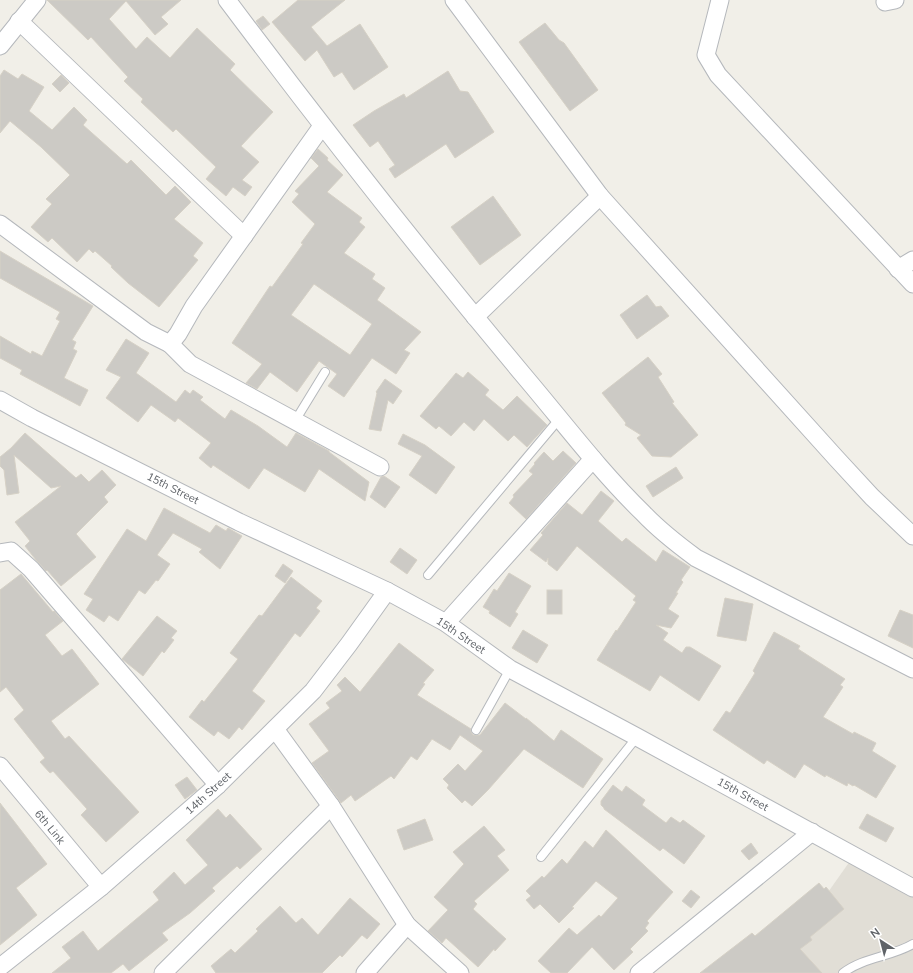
<svg xmlns="http://www.w3.org/2000/svg" width="913" height="973" viewBox="0 0 913 973" font-family="Mulish,sans-serif">
<rect width="100%" height="100%" fill="#f1efe8"/>
<!-- education -->
<path fill="#e1ded6" d="M855,854l58,35v84h-142z"/>
<!-- building -->
<g fill="#cccac5" stroke="#d6d1c6" fill-rule="evenodd">
<path d="M47,0h134l-20,17 7,7 -13,11 -29,-34 -17,18 27,30 11,-12 23,21 27,-30 38,36 -5,6 43,42 -32,34 18,16 -17,18 10,7 -7,9 -12,-9 -7,9 -20,-17 10,-12 -40,-38 -3,3 -32,-30 2,-3 -19,-18 4,-4 -37,-40 -3,3z"/>
<path d="M298,0h47l-34,27 16,19 33,-22 28,43 -34,23 -12,-18 -8,5 -17,-27 -12,11 -33,-39z"/>
<path d="M263,16l7,8 -8,6 -6,-9z"/>
<path d="M545,23l14,17 5,3 34,47 -28,21 -51,-69z"/>
<path d="M4,70l14,9 4,-5 22,13 -15,24 23,19 22,-23 13,13 -4,5 44,39 4,-4 35,35 9,-9 16,16 -17,17 29,24 -10,13 5,4 -39,47 -31,-24 -17,-16 1,-1 -17,-15 -2,2 -4,-4 -12,13 -25,-24 -4,4 -17,-15 21,-23 -6,-5 24,-24 -29,-28 -31,-26 -10,12v-57z"/>
<path d="M448,71l12,20 8,1 26,40 -39,26 -9,-14 -51,34 -6,-9 6,-4 -17,-24 -8,6 -17,-22 21,-14 30,-17 2,4z"/>
<path d="M61,75l8,8 -9,9 -8,-8z"/>
<path d="M318,149l10,9 -1,2 16,15 -16,17 35,26 -3,4 6,5 -21,26 31,21 -3,5 13,9 -8,12 44,32 -17,18 6,3 -14,21 -24,-16 -28,39 -16,-11 9,-12 -18,-13 -22,31 -27,-20 -13,17 -11,-6 16,-19 -30,-21 38,-57 2,1 31,-43 -2,-1 14,-19 -23,-22 7,-8 -4,-3 24,-25 -8,-8zM314,284l58,40 -22,31 -59,-40z"/>
<path d="M493,196l28,39 -41,30 -29,-38z"/>
<path d="M0,251l93,55 -21,34 4,2 -3,7 4,2 -13,27 24,12 -8,16 -60,-32 2,-4 -22,-12v-22l31,18 1,-3 10,5 18,-35 -4,-2 4,-7 -60,-34z"/>
<path d="M647,295l9,12 5,-1 8,10 -32,23 -17,-24z"/>
<path d="M126,339l23,14 -13,20 40,29 9,-12 5,4 3,-4 10,7 -3,3 25,19 6,-9 27,16 29,21 9,-14 33,18v1l40,30 -4,19 -46,-32 -14,23 -41,-24 -15,21 -36,-24 -2,3 -12,-10 12,-15 -33,-25 -3,4 -24,-17 -13,17 -32,-24 15,-21 -15,-7z"/>
<path d="M648,357l14,17 -4,3 16,25 -2,1 26,32 -27,22 -19,-1 -15,-18 4,-3 -16,-10 1,-2 -24,-30z"/>
<path d="M468,372l21,18 -4,5 18,15 14,-14 30,29 -20,22 -13,-12 -6,6 -24,-22 -10,12 -10,-9 -13,14 -12,-10 -3,3 -16,-13 36,-43 7,5z"/>
<path d="M385,379l17,12 -9,13 -5,-4 -7,31 -12,-2 8,-36 -1,-1z"/>
<path d="M25,433l51,45 5,-4 8,8 13,-12 14,15 -12,12 4,5 -32,32 20,23 -35,29 -14,-16 -1,1 -10,-11 -11,-14 5,-5 -15,-19 46,-36 -10,2 -37,-33 5,38 -12,2 -3,-25 -4,-4v-9l11,-9z"/>
<path d="M403,434l22,11 30,22 -19,27 -27,-19 13,-19 -24,-12z"/>
<path d="M563,451l13,12 -50,56 -17,-16 5,-6 -1,-2 20,-21 -4,-3 6,-7 -1,-1 10,-11 9,9z"/>
<path d="M676,467l7,11 -30,19 -7,-11z"/>
<path d="M384,476l16,11 -15,21 -15,-11 11,-20z"/>
<path d="M601,491l13,10 -16,20 24,21 4,-4 30,24 7,-12 27,17 -9,13 2,2 -7,11h2l-10,16 11,7 -8,12 -15,-3 12,8 -5,7 19,13 4,-6h4l31,19 -22,35 -39,-26 -10,16 -53,-31 19,-30 1,1 19,-29 -3,-2 3,-4 -59,-50 -20,25 -9,-7v-6l-2,4 -16,-12 13,-15 -2,-2 26,-30 15,12z"/>
<path d="M164,508l46,25 6,-8 10,6 2,-3 14,8 -22,33 -21,-17 3,-3 -29,-16 -16,22 13,9 -12,17 -2,-1 -11,14 -6,-4 -21,31 -9,-6 -5,7 -18,-12 7,-11 -9,-5 43,-65 19,12z"/>
<path d="M400,548l17,12 -10,14 -17,-12z"/>
<path d="M283,564l10,7 -8,12 -10,-7z"/>
<path d="M509,573l22,13 -16,26 3,2 -8,13 -21,-14 1,-2 -7,-4 11,-18 3,2z"/>
<path d="M21,574l32,38 1,-1 9,10 -18,14 17,21 10,-7 27,35 -48,37 14,18 4,-3 70,76 -33,30 -25,-27 6,-6 -34,-38 -3,2 -10,-11 5,-4 -31,-39 10,-9 -18,-23 -6,5v-102z"/>
<path d="M291,577l31,24 -6,7 4,3 -20,26 -5,-4 -43,58 13,10 -23,29 -3,-3 -10,12 -11,-8 -4,5 -25,-19 13,-17 2,2 34,-43 -8,-6 29,-38 3,1z"/>
<rect x="547" y="590" width="15" height="24"/>
<path d="M725,598l28,6 -7,37 -29,-5z"/>
<path d="M900,610l13,5v33l-25,-12z"/>
<path d="M157,616l20,15 -6,7 3,2 -10,13 -2,-2 -19,25 -21,-17z"/>
<path d="M523,630l25,15 -11,18 -25,-15z"/>
<path d="M774,632l26,14 -2,3 47,30 -5,6 3,2 -20,30 30,17 1,-2 22,11 -4,8 24,15 -20,32 -22,-13 -1,1 -5,-3 -1,3 -21,-11 -1,2 -21,-13 -9,14 -28,-18 -3,4 -51,-34 13,-19 4,2 2,-3 23,-37 -2,-2z"/>
<path d="M399,643l35,27 -11,13 2,1 -8,11 54,34v3l2,3h7l25,-32 21,16v-1l28,23 7,-11 42,29 -20,29 -59,-39 -36,41 -16,16 -7,-6 -3,3 -15,-15 2,-3 -6,-6 15,-15 7,7 18,-20 -23,-16 -10,15 -18,-11 -15,21 -6,-4 -17,23 -3,-3 -36,25 -4,-6 -10,8 -29,-40 17,-12 -20,-27 21,-16 -4,-5 16,-12 -5,-6 8,-8 15,15z"/>
<path d="M187,777l10,13 -12,9 -10,-14z"/>
<path d="M613,785l9,7 4,-6 19,14 -3,5 24,18 5,-6 9,6 3,-3 22,16 -21,28 -21,-16 -3,3 -56,-42v-1l-3,-3v-4z"/>
<path d="M0,803l47,61 -31,24 21,27 -37,30z"/>
<path d="M218,809l8,9 4,-4 32,35 -22,20 -3,-3 -25,22 3,3 -25,22 -28,20 6,7 -39,31 -6,-7 -12,9h-59l19,-15 -9,-11 21,-16 15,20 61,-51 -6,-8 21,-20 11,13 23,-20 -22,-25z"/>
<path d="M867,814l27,14 -8,14 -27,-14z"/>
<path d="M425,819l8,21 -29,10 -7,-20z"/>
<path d="M484,826l21,24 -8,6 12,14 -35,31 3,3 -4,5 33,30 -11,12 -1,-2 -16,18 -32,-29 -4,5 -14,-12 20,-21 -14,-13 30,-33 -11,-12z"/>
<path d="M606,830l67,62 -26,29 2,2 -4,5 3,3 -18,18 3,3 -19,18 -22,-23 -25,26h-16l-13,-12 31,-33 8,7 22,-20 2,2 17,-19 -22,-17 -24,26 2,1 -15,15 -19,-19 -6,5 -8,-9 5,-4 -5,-5 16,-15 2,2 18,-19 5,5 18,-23 8,7z"/>
<path d="M751,843l7,10 -9,7 -8,-9z"/>
<path d="M819,883l5,6 2,-2 18,22 -34,28 2,3 -12,9 22,24h-122l52,-40 3,3z"/>
<path d="M691,890l9,7 -9,11 -9,-7z"/>
<path d="M350,898l30,26 -13,15 -5,-4 -20,22 -2,-2 -18,18h-106l-5,-7 20,-17 4,4 23,-22 -2,-2 24,-23 16,17 6,-5 16,17z"/>
</g>
<g fill="none" stroke-linecap="round" stroke-linejoin="round">
<defs>
<g id="service">
<path d="M295,421l30,-49"/>
<path d="M428,575l132,-157"/>
<path d="M476,730l34,-61"/>
<path d="M541,857l96,-120"/>
<path d="M843,973c21,-16 48,-16 70,-29"/>
</g>
<g id="minor">
<path d="M227,0c96,128 195,254 298,377 39,46 75,94 118,136 16,17 34,31 53,45l217,111"/>
<path d="M454,0l146,196 236,262 36,39 41,39"/>
<path d="M720,0l-14,55 12,20 195,209"/>
<path d="M885,2l10,-2"/>
<path d="M19,21l225,215"/>
<path d="M0,46l37,-46"/>
<path d="M0,224l146,108 24,12 8,-10 16,-28 128,-180"/>
<path d="M898,269l15,-9"/>
<path d="M475,317l125,-121"/>
<path d="M170,344l20,20 190,103"/>
<path d="M0,400l32,18 207,104 148,69 59,32 64,46 127,68 276,151"/>
<path d="M0,553l11,-2 20,18 187,216"/>
<path d="M446,623l147,-164"/>
<path d="M275,729l56,77 76,119 53,48"/>
<path d="M0,766l101,121"/>
<path d="M0,967l101,-80 117,-102 95,-94 36,-47 38,-53"/>
<path d="M163,973l168,-167"/>
<path d="M365,973l42,-48"/>
<path d="M639,973l173,-141"/>
</g>
</defs>
<!-- service casing -->
<use href="#service" stroke="#b5b8bc" stroke-width="10"/>
<!-- minor casing -->
<use href="#minor" stroke="#b5b8bc" stroke-width="19"/>
<!-- service -->
<use href="#service" stroke="#fff" stroke-width="8"/>
<!-- minor -->
<use href="#minor" stroke="#fff" stroke-width="17"/>
</g>
<g text-anchor="middle" dominant-baseline="central" stroke-width="4" stroke-linejoin="round" paint-order="stroke">
<!-- street labels -->
<g font-size="11" fill="#5f6368" stroke="#fff">
<text transform="translate(173 488) rotate(27)">15th Street</text>
<text transform="translate(461 635) rotate(34)">15th Street</text>
<text transform="translate(208 793) rotate(-42)">14th Street</text>
<text transform="translate(743 794) rotate(29)">15th Street</text>
<text transform="translate(50 827) rotate(50)">6th Link</text>
</g>
</g>
<!-- north arrow -->
<g transform="translate(881 941) rotate(324)" stroke="#ffffff" stroke-width="3" paint-order="stroke">
<path d="M0-3L7 15L0 10L-7 15Z" fill="#5f6368"/>
<text y="-6" font-size="11" font-weight="bold" text-anchor="middle" fill="#5f6368">N</text>
</g>
</svg>
